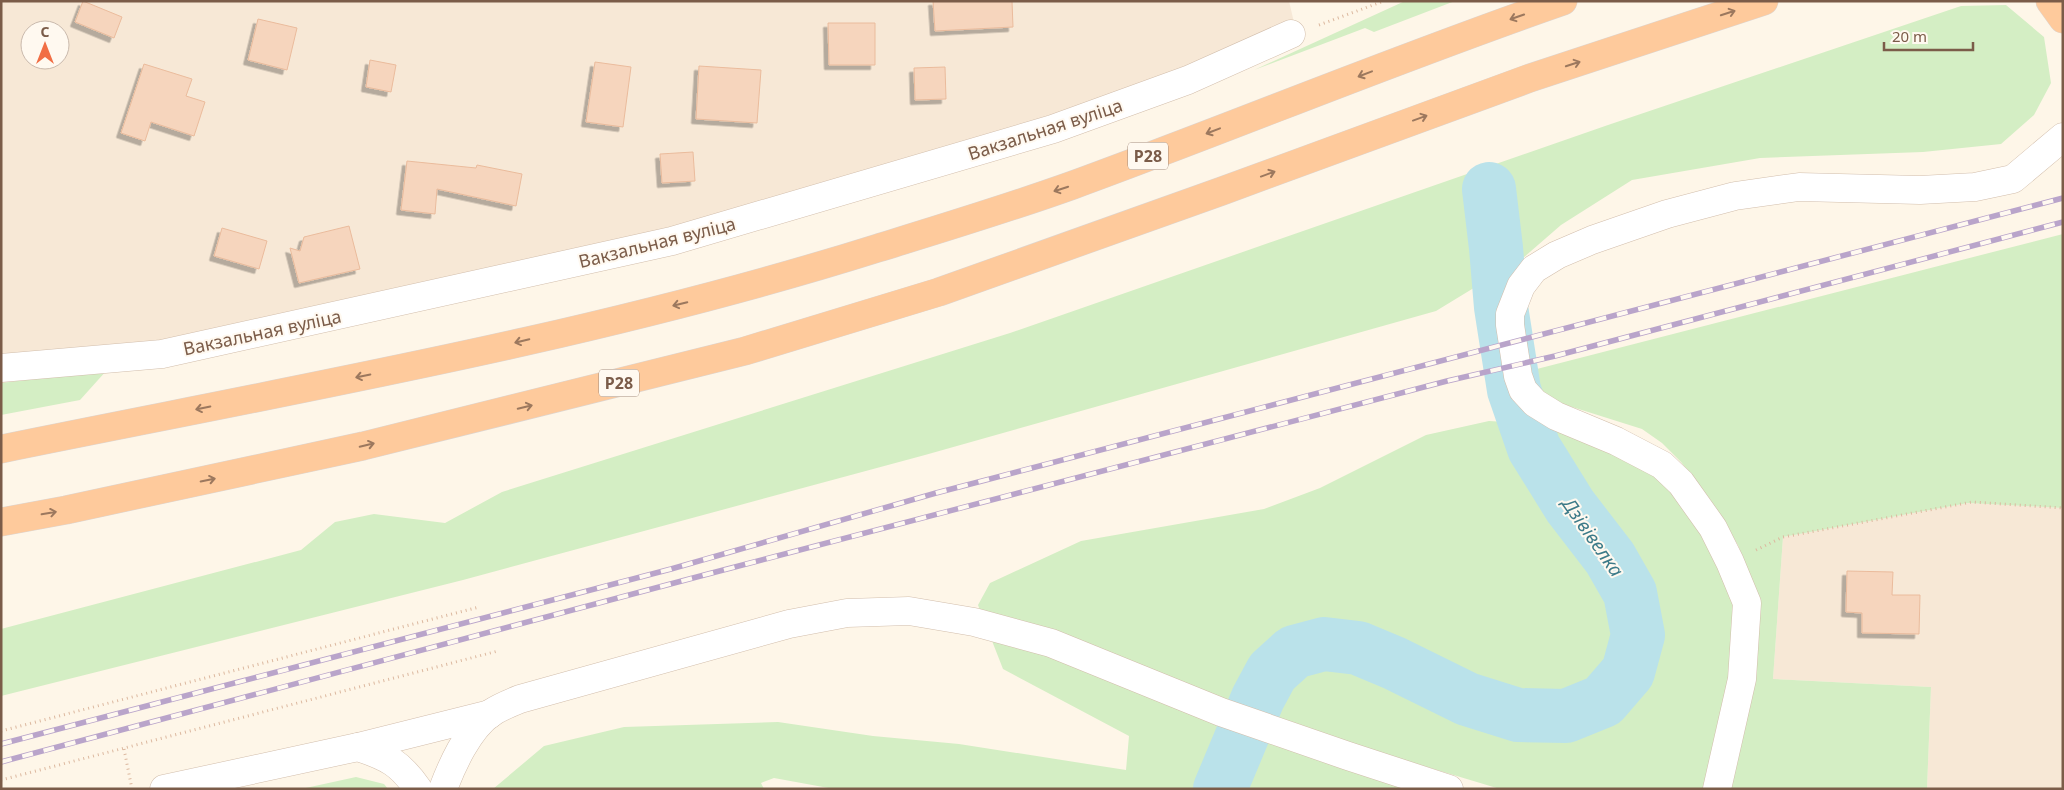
<svg xmlns="http://www.w3.org/2000/svg" width="2064" height="790" viewBox="0 0 2064 790" font-family="'Noto Sans',sans-serif">
<defs>
<filter id="shadow"><feDropShadow dx="-4.5" dy="4.5" stdDeviation="0" flood-color="#0004"/></filter>
</defs>
<rect width="100%" height="100%" fill="#fef6e8"/>
<!-- residential -->
<g fill="#f7e8d6" fill-rule="evenodd">
<path d="M1,1h1288l10,43 -236,90 -896,228 -166,21zM30,30h30v30h-30z"/>
<path d="M1968,503l95,5v281h-136l4,-102 -158,-8 10,-142z"/>
</g>
<!-- green -->
<g fill="#d4eec4">
<path d="M1405,1h50l-81,31 -9,-4 -111,42z"/>
<path d="M2006,5l38,32 7,46 -17,32 -33,29 -78,8 -163,6 -128,22 -71,45 -38,33 -87,53 -511,144 -462,125 -462,116v-67l300,-79 34,-28 39,-8 71,9 57,-31 508,-159 598,-208 353,-119z"/>
<path d="M2063,234v274l-95,-5 -185,34 -10,142 158,8 -4,102h-204l29,-208 -14,-36 -28,-46 -29,-37 -19,-19 -20,-14 -92,-29 -14,-16 -3,-14z"/>
<path d="M107,370l-27,30 -79,15v-32z"/>
<path d="M1489,421l68,4 119,59 34,59 26,65 -1,68 -24,113h-211l-136,-41 85,41h-615l-60,-11 -13,5 3,6h-271l51,-43 80,-19 154,-5 95,14 86,8 167,26 3,-34 -126,-67 -25,-64 12,-22 91,-42 183,-32 56,-21 106,-53z"/>
<path d="M356,777l28,7 4,5h-87z"/>
</g>
<g fill="none" stroke-linecap="round" stroke-linejoin="round">
<!-- river -->
<path stroke="#bae2ea" stroke-width="54" d="M1220,789l38,-91 14,-26 22,-20 30,-8 34,4 36,15 73,36 51,16 48,1 37,-15 25,-29 10,-37 -8,-42 -20,-35 -40,-52 -36,-58 -20,-58 -13,-83 -5,-59 -7,-59"/>
</g>
<!-- building -->
<g fill="#f6d5bd" stroke="#eabb9c" filter="url(#shadow)">
<path d="M83,1l39,16 -8,21 -39,-16z"/>
<path d="M933,1h79l1,26 -78,4z"/>
<path d="M258,19l39,9 -10,42 -39,-10z"/>
<path d="M828,23h47v42h-46z"/>
<path d="M370,60l26,5 -5,27 -25,-5z"/>
<path d="M595,62l36,5 -8,60 -37,-5z"/>
<path d="M144,64l48,15 -6,17 19,6 -11,34 -43,-14 -6,19 -24,-8z"/>
<path d="M699,66l62,4 -4,53 -61,-4z"/>
<path d="M945,67l1,32 -31,1 -1,-32z"/>
<path d="M693,152l2,29 -33,2 -2,-29z"/>
<path d="M407,161l69,7 1,-3 45,9 -6,32 -79,-17 -2,25 -34,-4z"/>
<path d="M349,226l11,43 -61,14 -9,-35 10,3 4,-14z"/>
<path d="M222,228l45,13 -8,28 -45,-13z"/>
<path d="M1847,571l46,1 -1,23h28l-1,39 -57,-1v-20l-16,-1z"/>
</g>
<g fill="none" stroke-linecap="round" stroke-linejoin="round">
<defs>
<g id="minor">
<path d="M1,368l161,-14 510,-113 381,-112 135,-49 103,-46"/>
<path d="M358,747l132,-33"/>
<path d="M164,789l194,-42c30,10 42,16 60,42"/>
<path d="M443,789c9,-24 26,-61 48,-76 9,-6 19,-10 29,-14l269,-75 58,-11 62,-2 65,11 77,21 170,69 127,44 101,33"/>
<path d="M1717,789l25,-110 5,-76 -17,-41 -17,-34 -32,-45 -19,-18 -46,-24 -60,-25 -21,-13 -12,-13 -5,-14 -8,-51v-11l11,-28 13,-17 23,-14 35,-15 75,-26 68,-18 64,-9 121,3 55,-3 38,-8 50,-42"/>
</g>
<g id="trunk">
<path d="M2050,1l13,18"/>
<path d="M1,449c294,-60 591,-111 877,-201 65,-20 131,-40 195,-63 164,-60 325,-127 490,-184"/>
<path d="M1,522l65,-12 297,-64 382,-95 194,-59 283,-101 308,-113 234,-77"/>
</g>
</defs>
<!-- minor casing -->
<use href="#minor" stroke="#d2beac" stroke-width="29"/>
<!-- trunk casing -->
<use href="#trunk" stroke="#ddd5d0" stroke-width="29"/>
<!-- path -->
<g stroke="#dcb89f" stroke-width="3" stroke-dasharray="1 4" stroke-linecap="butt">
<path d="M1319,25l65,-24"/>
<path d="M1756,550l27,-13 189,-35 91,6"/>
<path d="M1,731l478,-124"/>
<path d="M124,749l8,40"/>
<path d="M1,780l497,-129"/>
</g>
<!-- minor -->
<use href="#minor" stroke="#fff" stroke-width="28"/>
<!-- trunk -->
<use href="#trunk" stroke="#feca9c" stroke-width="28"/>
<defs>
<g id="rail">
<path d="M1,744l670,-175 265,-76 1127,-295"/>
<path d="M1,762l707,-188 739,-193 108,-25 508,-134"/>
</g>
</defs>
<!-- rail casing -->
<use href="#rail" stroke="#b9a4ca" stroke-width="5.5"/>
<!-- rail -->
<use href="#rail" stroke="#fff9f0" stroke-width="4" stroke-dasharray="11" stroke-linecap="butt"/>
</g>
<!-- one-way arrows -->
<defs><path id="oneway-shaft" d="M-6 0H5M1.5-3L5.5 0L1.5 3" fill="none" stroke-width="1.6" stroke-linecap="round" stroke-linejoin="round" transform="scale(1.25)"/></defs>
<g stroke="#9c785e">
<use href="#oneway-shaft" transform="translate(1728 13) rotate(-18)"/>
<use href="#oneway-shaft" transform="translate(1517 17) rotate(161)"/>
<use href="#oneway-shaft" transform="translate(1573 64) rotate(-18)"/>
<use href="#oneway-shaft" transform="translate(1365 74) rotate(159)"/>
<use href="#oneway-shaft" transform="translate(1420 118) rotate(-20)"/>
<use href="#oneway-shaft" transform="translate(1213 131) rotate(159)"/>
<use href="#oneway-shaft" transform="translate(1268 174) rotate(-20)"/>
<use href="#oneway-shaft" transform="translate(1061 189) rotate(162)"/>
<use href="#oneway-shaft" transform="translate(680 304) rotate(166)"/>
<use href="#oneway-shaft" transform="translate(522 341) rotate(167)"/>
<use href="#oneway-shaft" transform="translate(363 376) rotate(168)"/>
<use href="#oneway-shaft" transform="translate(525 407) rotate(-14)"/>
<use href="#oneway-shaft" transform="translate(203 408) rotate(168)"/>
<use href="#oneway-shaft" transform="translate(367 445) rotate(-13)"/>
<use href="#oneway-shaft" transform="translate(208 480) rotate(-12)"/>
<use href="#oneway-shaft" transform="translate(49 513) rotate(-10)"/>
</g>
<g text-anchor="middle" dominant-baseline="central" stroke-width="4" stroke-linejoin="round" paint-order="stroke">
<!-- shield labels -->
<g fill="#fff9f0" stroke="#a38b7b" stroke-width="1">
<rect x="1128" y="142.5" width="40" height="27" rx="4"/>
<rect x="599" y="369.5" width="40" height="27" rx="4"/>
</g>
<g font-size="16" font-weight="bold" fill="#7b5c49">
<text x="1148" y="156">Р28</text>
<text x="619" y="383">Р28</text>
</g>
<!-- street labels -->
<g font-size="18" fill="#7b5c49" stroke="#fff9f0">
<text transform="translate(1045 129) rotate(-18)">Вакзальная вуліца</text>
<text transform="translate(657 242) rotate(-14)">Вакзальная вуліца</text>
<text transform="translate(262 332) rotate(-12)">Вакзальная вуліца</text>
</g>
<!-- water labels -->
<g font-size="19" font-style="italic" fill="#3d7b89" stroke="#fff9f0">
<text transform="translate(1593 537) rotate(55)">Дзівівелка</text>
</g>
</g>
<!-- border -->
<rect width="2064" height="790" fill="none" stroke="#7b5c49" stroke-width="5"/>
<!-- north arrow -->
<g transform="translate(45 45)"><circle r="24" fill="#fff9f0" stroke="#cabaad"/>
<path d="M0-4L9 19L0 12L-9 19Z" fill="#f16e44"/>
<text y="-8" font-size="14" font-weight="bold" text-anchor="middle" fill="#7b5c49">С</text>
</g>
<!-- scale -->
<path d="M1884 42v8h89v-8" fill="none" stroke="#7b5c49" stroke-width="2.5"/>
<text x="1892" y="42" font-size="15" fill="#7b5c49" stroke="#fff9f0" stroke-width="4" paint-order="stroke">20 m</text>
</svg>
